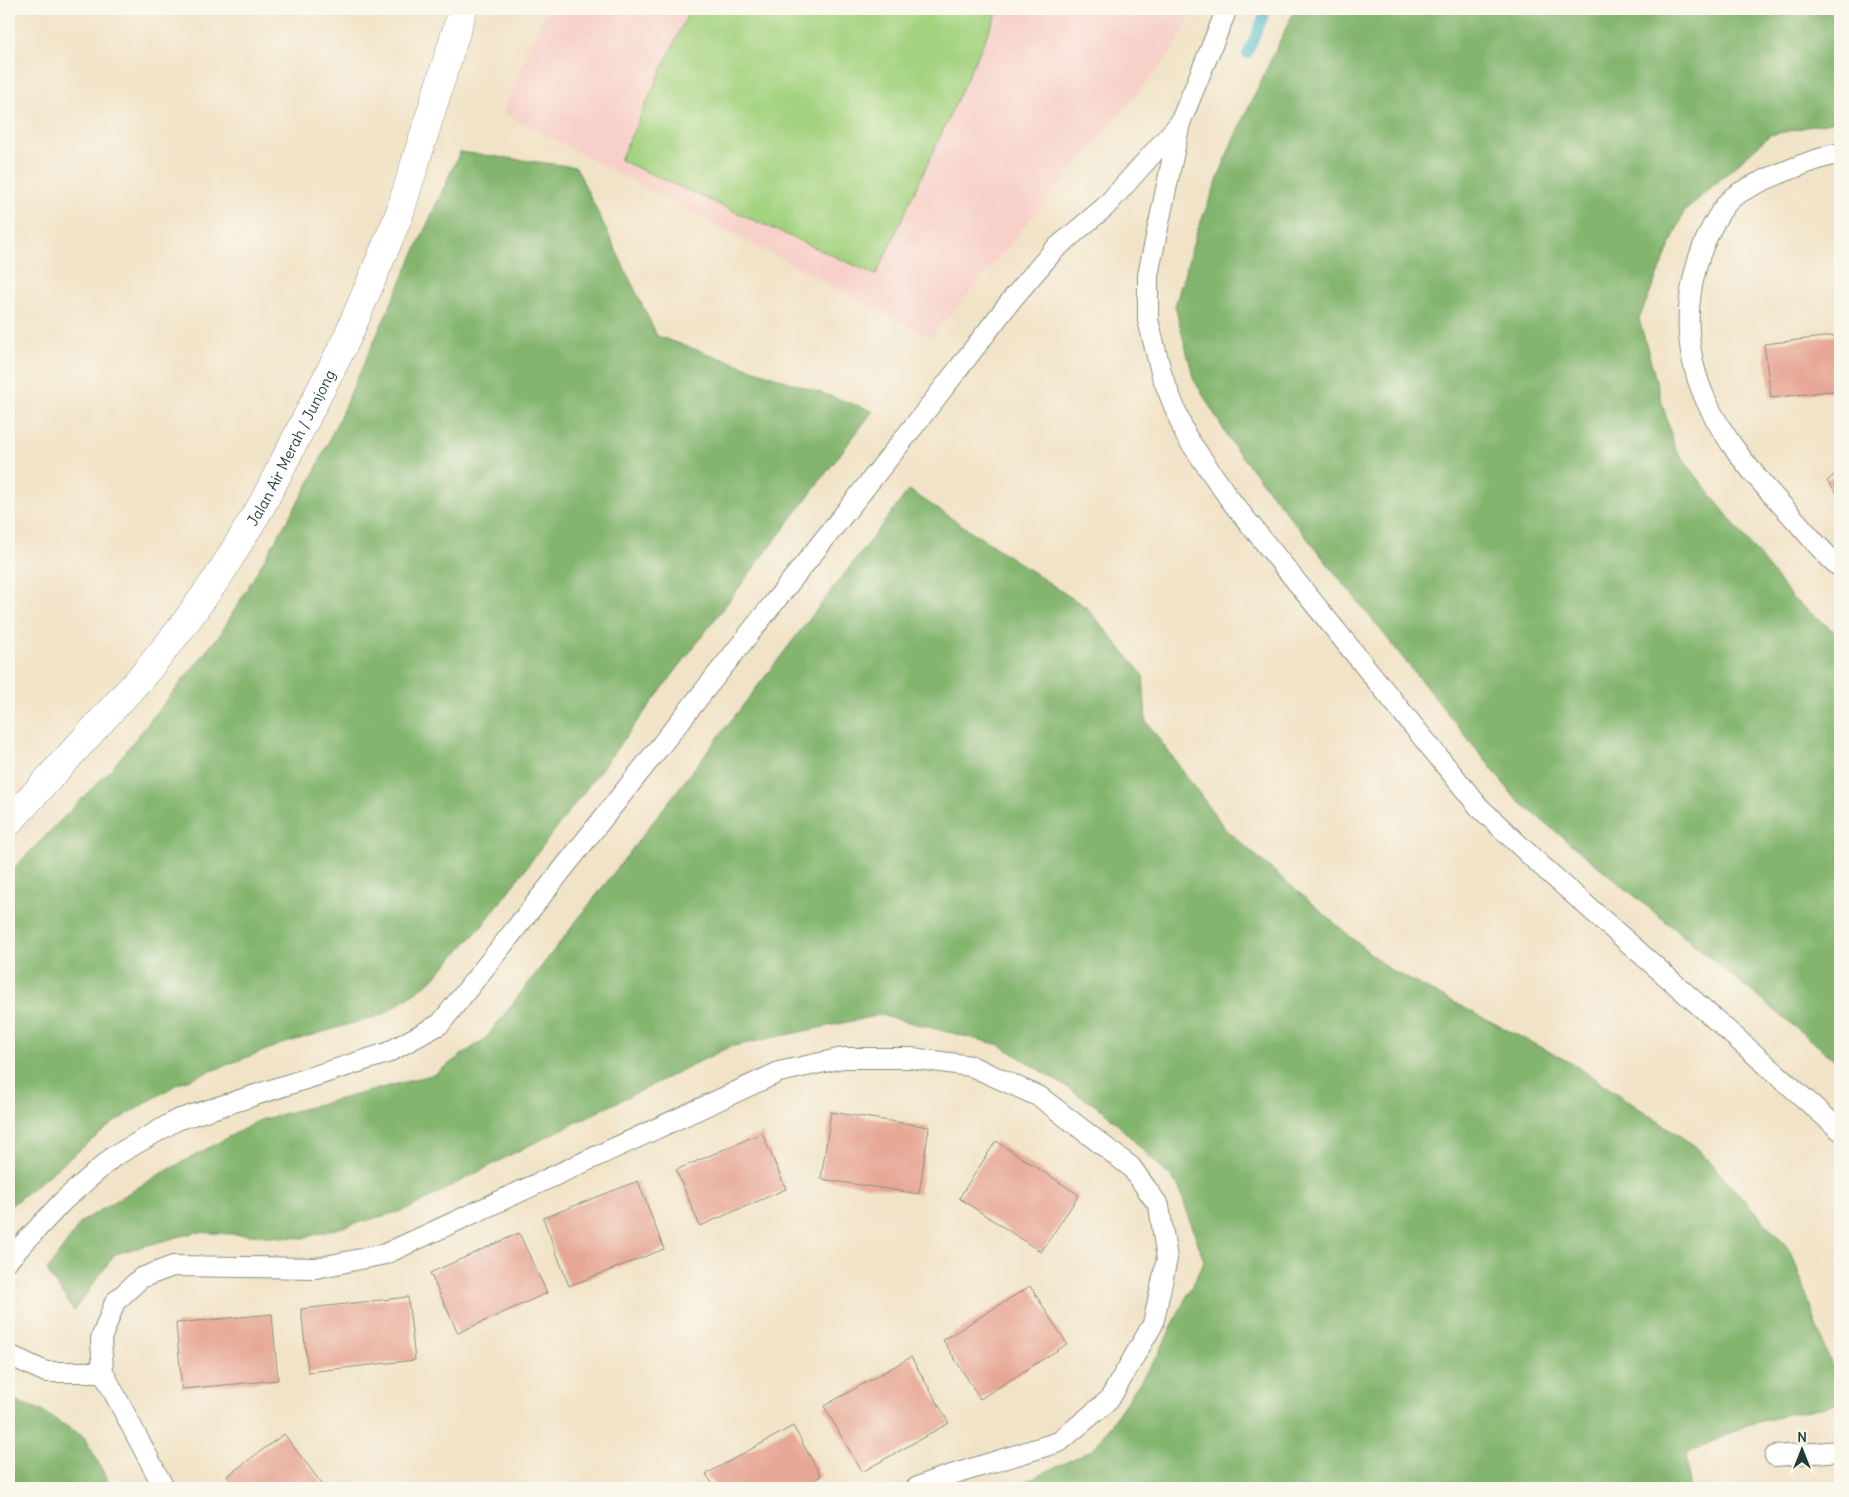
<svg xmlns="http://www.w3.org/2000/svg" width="1849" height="1497" viewBox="0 0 1849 1497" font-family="Delius,sans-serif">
<rect width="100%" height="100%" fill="#fbf7ec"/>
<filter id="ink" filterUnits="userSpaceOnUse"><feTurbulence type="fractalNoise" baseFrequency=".02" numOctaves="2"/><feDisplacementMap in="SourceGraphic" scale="10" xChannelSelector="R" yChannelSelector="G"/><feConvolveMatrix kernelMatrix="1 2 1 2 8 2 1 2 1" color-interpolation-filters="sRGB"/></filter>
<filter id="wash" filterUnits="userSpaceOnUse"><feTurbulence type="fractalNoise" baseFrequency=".0096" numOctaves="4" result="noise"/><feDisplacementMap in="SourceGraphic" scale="20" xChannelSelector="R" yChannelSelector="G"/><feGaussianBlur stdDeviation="1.12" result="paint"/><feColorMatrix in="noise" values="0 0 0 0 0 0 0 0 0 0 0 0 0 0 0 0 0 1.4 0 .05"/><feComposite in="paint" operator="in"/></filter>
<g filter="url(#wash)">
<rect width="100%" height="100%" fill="#f1e3c7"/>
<!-- built -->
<path fill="#f7d1c9" d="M546,9h647l-20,42 -242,287 -428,-225z"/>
<!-- green -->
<path fill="#a4d380" stroke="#62885a" d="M690,9h309l-123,266 -256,-115z"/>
<!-- forest -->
<g fill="#83b56e" stroke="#517951">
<path d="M1295,9h545v111l-70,15 -86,77 -45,107 36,130 118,150 47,37v428l-324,-265 -282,-352 -40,-67 -19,-74 21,-72 37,-94z"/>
<path d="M460,152l116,15 81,169 216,75 -391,515 -51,55 -47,33 -102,30 -103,39 -66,40 -104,84v-334l104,-106 108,-134 90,-153z"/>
<path d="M909,490l178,118 56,67 3,46 80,109 161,138 186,96 122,82 96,105 49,141v11l-91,21 -62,30 2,34h-685l18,-5 72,-34 64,-94 46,-94 -26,-76 -74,-74 -104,-66 -120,-30 -151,32 -213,105 -108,57 -105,29 -107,-6 -81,22 -41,57 -27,-40 34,-49 74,-45 105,-57 175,-46 52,-37z"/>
<path d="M9,1399l29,10 46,28 28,51h-103z"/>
</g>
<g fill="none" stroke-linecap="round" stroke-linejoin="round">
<!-- stream -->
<path stroke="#4eb7cc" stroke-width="10" d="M1247,54l20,-45"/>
</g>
<g id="blocks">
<!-- building -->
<g fill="#e7a796">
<path d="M1840,335v55l-69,8 -7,-54z"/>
<path d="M1840,470v27l-13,-16z"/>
<path d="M831,1112l98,15 -10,67 -98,-15z"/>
<path d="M762,1133l24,56 -86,37 -24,-56z"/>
<path d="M996,1141l83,54 -38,57 -82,-54z"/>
<path d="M638,1181l26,68 -95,37 -26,-68z"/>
<path d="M519,1233l28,60 -89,40 -28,-60z"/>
<path d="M1030,1286l37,58 -87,55 -37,-59z"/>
<path d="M408,1297l7,63 -107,12 -7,-63z"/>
<path d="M272,1314l6,66 -96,9 -6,-66z"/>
<path d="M911,1357l38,66 -87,49 -38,-66z"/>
<path d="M793,1426l28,50 -21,12h-85l-9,-14z"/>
<path d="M284,1434l41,54h-88l-10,-12z"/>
</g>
</g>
</g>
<g filter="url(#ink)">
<use href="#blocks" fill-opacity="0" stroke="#88907e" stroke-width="1"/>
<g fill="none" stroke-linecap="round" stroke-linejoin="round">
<defs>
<g id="lane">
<path d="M1227,9l-47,114 -32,152v45l14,56 24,60 45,65 248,306 56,53 305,270"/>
<path d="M1840,153c-26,6 -87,29 -108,45 -14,12 -30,48 -35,66 -30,105 23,175 91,248 17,18 33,40 52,55"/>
<path d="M9,1259l54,-58 50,-44 64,-37 210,-67 53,-29 485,-612 88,-114 41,-48 51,-43 75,-84"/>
<path d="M9,1355l37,17h57"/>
<path d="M1775,1456l65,-5"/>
<path d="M164,1488l-61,-116 -2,-33 14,-37 26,-24 32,-12 143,2 69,-14 394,-182 64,-14h68l60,8 69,31 91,70 28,39 8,53 -14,65 -44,76 -50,42 -124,38 -19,8"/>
</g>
<g id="secondary">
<path id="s1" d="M9,822l136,-149 37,-46 38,-53 43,-71 84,-165 52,-123 64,-206"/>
</g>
</defs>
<!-- lane casing -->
<use href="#lane" stroke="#88907e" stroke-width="22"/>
<!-- secondary casing -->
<use href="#secondary" stroke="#88907e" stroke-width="29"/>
<!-- lane -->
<use href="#lane" stroke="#fff" stroke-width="20"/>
<!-- secondary -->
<use href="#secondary" stroke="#fff" stroke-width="28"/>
</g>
</g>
<g text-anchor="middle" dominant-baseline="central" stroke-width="4" stroke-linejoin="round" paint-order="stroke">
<!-- street labels -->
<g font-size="15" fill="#1f3d34" stroke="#fbf7ec">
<text stroke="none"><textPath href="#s1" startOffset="471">Jalan Air Merah / Junjong</textPath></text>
</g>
</g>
<!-- margin -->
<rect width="1849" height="1497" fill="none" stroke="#fbf7ec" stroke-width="30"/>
<!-- north arrow -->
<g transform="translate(1802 1450)" stroke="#fbf7ec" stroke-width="4" paint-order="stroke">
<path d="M0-4L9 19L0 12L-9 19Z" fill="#1f3d34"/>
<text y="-8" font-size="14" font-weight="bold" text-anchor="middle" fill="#1f3d34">N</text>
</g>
</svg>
